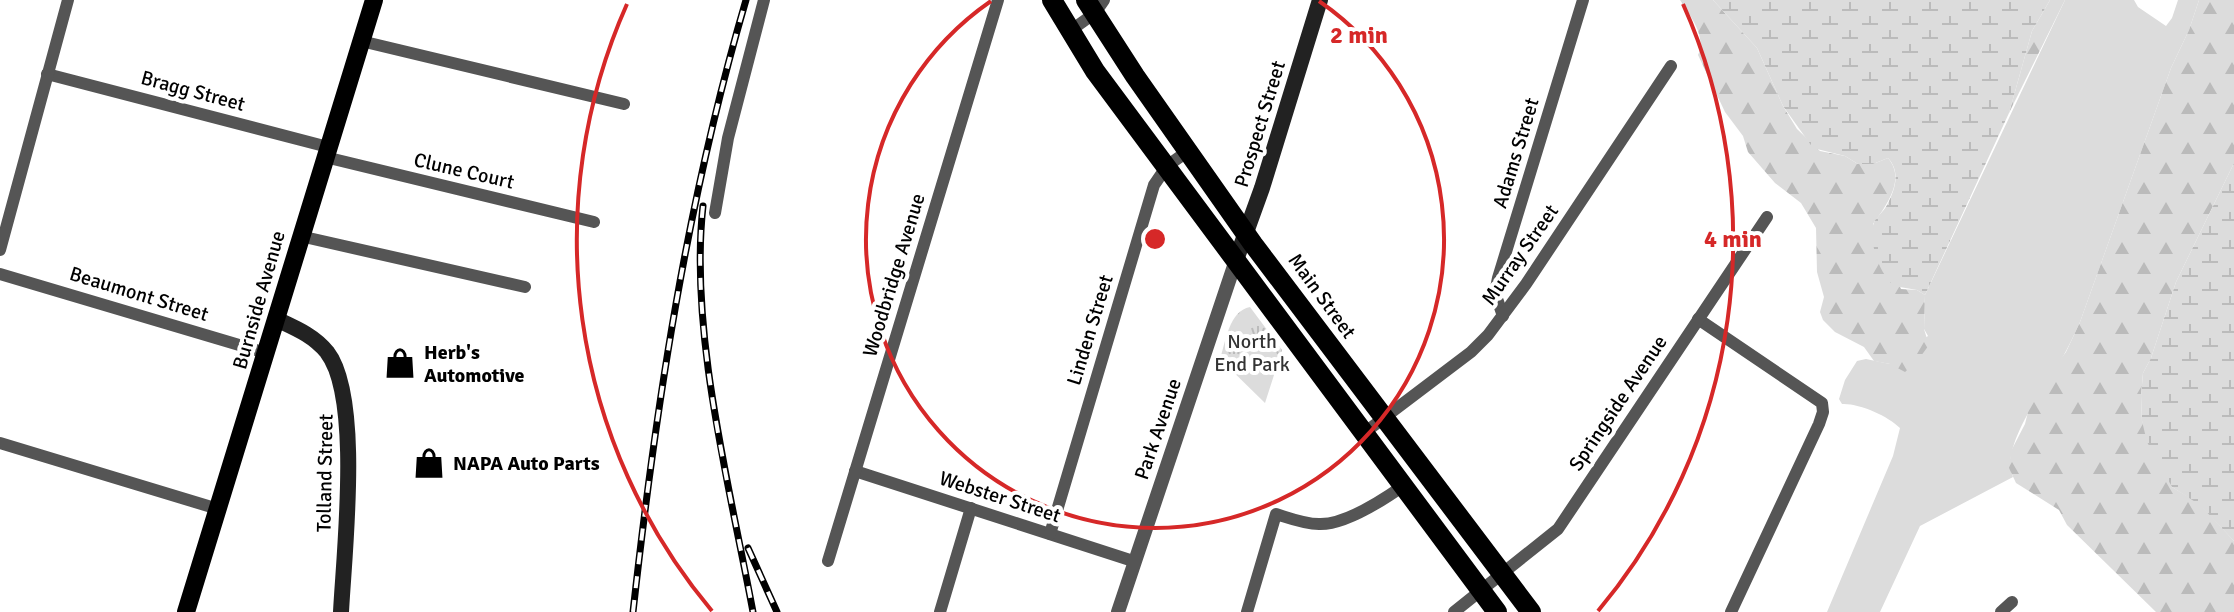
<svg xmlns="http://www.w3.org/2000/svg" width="2234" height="612" viewBox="0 0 2234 612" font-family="Signika,sans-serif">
<defs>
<pattern id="forest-firs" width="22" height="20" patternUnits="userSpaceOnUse" patternTransform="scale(2)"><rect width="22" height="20" fill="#dcdcdc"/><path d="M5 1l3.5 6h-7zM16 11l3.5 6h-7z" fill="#bbb"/></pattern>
<pattern id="wetland-marsh" width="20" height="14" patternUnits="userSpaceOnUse" patternTransform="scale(2)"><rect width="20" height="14" fill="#dcdcdc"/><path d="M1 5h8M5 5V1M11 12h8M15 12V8" fill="none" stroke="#bbb"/></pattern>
<pattern id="park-tufts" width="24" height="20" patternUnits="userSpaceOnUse" patternTransform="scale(2)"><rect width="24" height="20" fill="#dcdcdc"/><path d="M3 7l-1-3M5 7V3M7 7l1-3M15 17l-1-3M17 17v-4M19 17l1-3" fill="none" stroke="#bbb"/></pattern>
</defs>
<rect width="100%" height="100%" fill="#fff"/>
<!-- grass -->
<path fill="#dcdcdc" d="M2065,0h69l4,7 28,19 6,-8 6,-18h21l-10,30 -18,38 -91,254c-5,10 -9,20 -14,29 -15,29 -68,94 -53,126l-93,49 -40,86h-53l66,-156 7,-28c-12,-12 -41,-25 -58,-24l-3,-5 6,-19 12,-19 9,-2 24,5 38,-28 -4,-7 1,-34z"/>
<!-- forest -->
<g fill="url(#forest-firs)">
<path d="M1680,0h33l44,48 26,58 14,23 23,22 25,5 13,8h15l15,-6c18,21 -1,47 -15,66l28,65 16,1 8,5 -1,34 5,16 -11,15 -13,12 -15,-8 -16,-3 -10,-14 -29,-15 -12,-12 -3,-8 4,-15 -7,-25 -1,-44 -15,-25 -26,-20 -27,-31 -5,-16 -18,-24 -27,-57c9,-18 -8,-40 -18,-55z"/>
<path d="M2050,0h15l-56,113 23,-82z"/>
<path d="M2199,0h35v163l-58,119 -25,76 -8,15 -2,23 1,25 30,66 28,17 34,37v71h-78l-89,-87 -8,-15 -43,-27 -7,-15 2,-17 14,-27 4,-16 17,-30 20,-26 14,-30 91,-254 18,-38z"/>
</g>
<!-- wetland -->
<g fill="url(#wetland-marsh)">
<path d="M1713,0h337l-18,31 -23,82 -84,182 -8,-5 -23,-4c-15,-14 -24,-39 -21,-60 1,-8 10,-13 14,-21 8,-15 14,-33 1,-47l-15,6h-15l-13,-8 -32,-8 -30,-42 -26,-58z"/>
<path d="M2234,163v378l-34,-36 -28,-18 -25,-45 -5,-21 -1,-25 2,-23 8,-15 25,-76z"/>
</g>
<!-- park -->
<path fill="url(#park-tufts)" d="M1250,307l32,43 -17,53 -45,-44c6,-18 9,-48 30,-52z"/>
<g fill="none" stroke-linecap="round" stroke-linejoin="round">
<!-- minor -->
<g stroke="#555" stroke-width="12">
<path d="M1070,31l25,-18 9,-13"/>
<path d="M361,41l263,63"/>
<path d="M47,74l281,73"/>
<path d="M325,157l269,65"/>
<path d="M715,213l13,-75 36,-138"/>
<path d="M300,236l225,51"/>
<path d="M0,250l68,-250"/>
<path d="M0,274l266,79"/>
<path d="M1503,316l-8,-23 3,-15 85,-278"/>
<path d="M1698,319l124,84 1,9 -4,12 -88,188"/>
<path d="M1364,433l107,-81 17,-17 38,-51 145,-218"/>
<path d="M0,443l218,66"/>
<path d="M855,471l278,90"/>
<path d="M1050,534l104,-349 13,-19 21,-15"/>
<path d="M828,561l170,-561"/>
<path d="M940,612l31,-104"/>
<path d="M1247,612l29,-98c13,4 28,10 43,10 25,1 64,-24 84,-38"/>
<path d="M1454,612l104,-83 209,-312"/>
<path d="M2001,612l11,-10"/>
</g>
<!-- tertiary -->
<path stroke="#555" stroke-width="14" d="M1118,612l118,-352"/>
<!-- secondary -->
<g stroke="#222" stroke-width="16">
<path d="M1236,260l26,-72 58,-188"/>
<path d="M276,319c19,9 37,16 51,33 35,45 17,200 14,260"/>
</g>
<!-- primary -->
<path stroke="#000" stroke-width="18" d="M186,612l188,-612"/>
<!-- trunk -->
<g stroke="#000" stroke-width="20">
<path d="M1052,0l43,71 402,541"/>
<path d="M1086,0l49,76 118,168 278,368"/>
</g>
<defs>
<g id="rail">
<path d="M703,206c-14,125 27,282 50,406"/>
<path d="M748,548l29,64"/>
<path d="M633,612c23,-207 54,-411 113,-612"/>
</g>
</defs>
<!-- rail casing -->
<use href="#rail" stroke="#000" stroke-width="7"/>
<!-- rail -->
<use href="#rail" stroke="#fff" stroke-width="4" stroke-dasharray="12" stroke-linecap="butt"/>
</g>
<!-- distance rings -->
<g fill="none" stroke="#d62828" stroke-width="4">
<path d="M1319 1A289 289 0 1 1 991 1"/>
<path d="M712 611A578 578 0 0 1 627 4M1683 4A578 578 0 0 1 1598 611"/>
</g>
<!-- icons -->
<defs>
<symbol id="shop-bare" viewBox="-9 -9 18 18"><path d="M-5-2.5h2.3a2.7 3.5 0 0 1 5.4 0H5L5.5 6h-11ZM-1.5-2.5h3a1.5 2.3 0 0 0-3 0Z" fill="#000" stroke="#fff" stroke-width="2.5" paint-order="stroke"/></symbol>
</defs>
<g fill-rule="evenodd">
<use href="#shop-bare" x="378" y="341" width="44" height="44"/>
<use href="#shop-bare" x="407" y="441" width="44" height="44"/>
</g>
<g text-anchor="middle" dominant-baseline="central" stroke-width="8" stroke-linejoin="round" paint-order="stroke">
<!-- street labels -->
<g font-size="20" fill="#000" stroke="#fff">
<text transform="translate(193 91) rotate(15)">Bragg Street</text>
<text transform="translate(1260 124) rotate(-73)">Prospect Street</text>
<text transform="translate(1516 153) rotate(-73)">Adams Street</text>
<text transform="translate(464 171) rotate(13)">Clune Court</text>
<text transform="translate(1520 255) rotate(-55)">Murray Street</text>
<text transform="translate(894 275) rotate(-73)">Woodbridge Avenue</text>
<text transform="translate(139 294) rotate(17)">Beaumont Street</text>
<text transform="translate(1322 296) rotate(54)">Main Street</text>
<text transform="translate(259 300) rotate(-74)">Burnside Avenue</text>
<text transform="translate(1090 330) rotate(-73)">Linden Street</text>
<text transform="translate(1618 403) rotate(-56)">Springside Avenue</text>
<text transform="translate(1158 429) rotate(-71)">Park Avenue</text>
<text transform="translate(325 473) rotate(-89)">Tolland Street</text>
<text transform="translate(1000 497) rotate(18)">Webster Street</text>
</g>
<!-- park labels -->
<g font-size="20" fill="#333" stroke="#fff">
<text x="1252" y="341">North<tspan x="1252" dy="23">End Park</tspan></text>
</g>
<!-- poi labels -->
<g font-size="20" font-weight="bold" fill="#000" stroke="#fff" text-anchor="start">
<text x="424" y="352">Herb's<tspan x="424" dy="23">Automotive</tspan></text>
<text x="453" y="463">NAPA Auto Parts</text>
</g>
</g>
<circle cx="1155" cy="239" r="12" fill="#d62828" stroke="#fff" stroke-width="4"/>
<g font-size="24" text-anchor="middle" font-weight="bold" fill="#d62828" stroke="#fff" stroke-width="8" stroke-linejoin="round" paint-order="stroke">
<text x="1359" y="43">2 min</text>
<text x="1733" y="247">4 min</text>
</g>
</svg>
